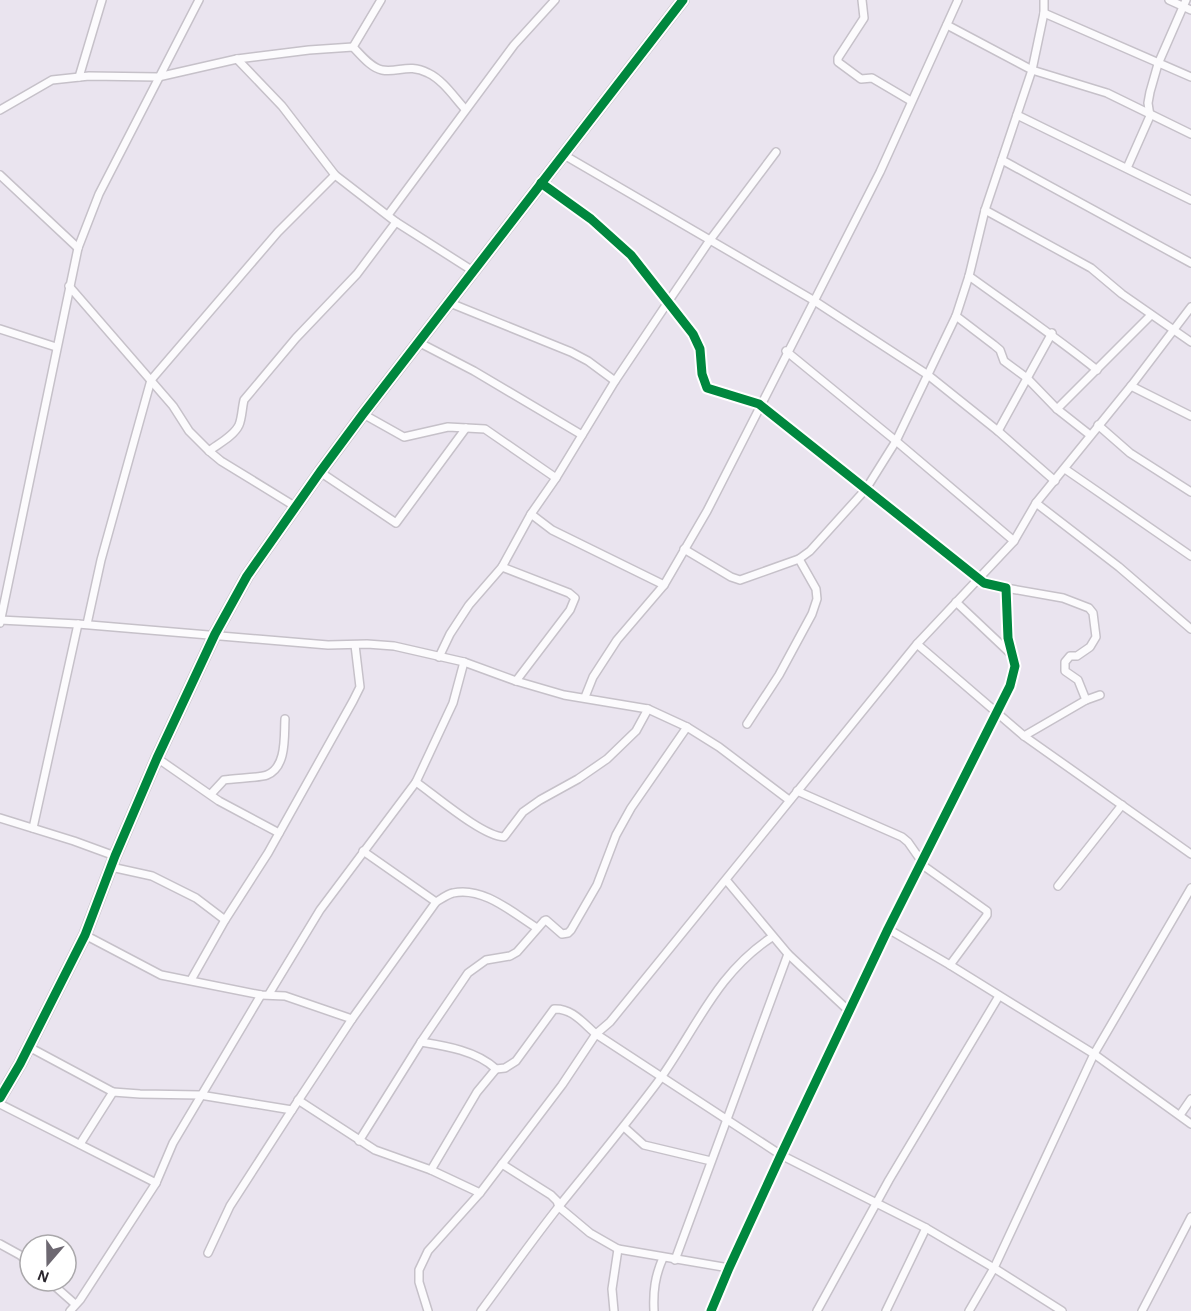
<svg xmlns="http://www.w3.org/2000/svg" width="1191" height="1311" viewBox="0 0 1191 1311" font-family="'Alegreya Sans',sans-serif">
<rect width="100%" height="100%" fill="#eae4ef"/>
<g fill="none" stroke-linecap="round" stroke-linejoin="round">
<defs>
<g id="street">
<path d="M862,0l2,18 -26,40v4l23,17 11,-1 39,23"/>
<path d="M1169,0l22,10"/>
<path d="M1044,13l147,64"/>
<path d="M947,25l85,45 75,23 84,41"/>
<path d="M353,47l28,-47"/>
<path d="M237,59l45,47 53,69 61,47 77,49"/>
<path d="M79,77l23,-77"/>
<path d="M0,110l52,-30 37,-4 69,1 79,-18 72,-9 44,-3c8,8 18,21 29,23 16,3 27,-7 46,3 15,7 26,24 37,36"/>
<path d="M1017,115l174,85"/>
<path d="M564,155l249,145 115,75 70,56 57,50"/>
<path d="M1002,160l189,103"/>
<path d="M1127,168l23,-52 -2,-13 2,-11 8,-28 28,-64"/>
<path d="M0,175l78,73"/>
<path d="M541,183l50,36 40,36 62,79 7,15 2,25 5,14 52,16 225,179 22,5 2,50 7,28 -5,20 -122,243 -107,226 -52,113 -18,43"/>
<path d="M985,210l106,58 31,26 69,48"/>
<path d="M388,215l126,-170 41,-45"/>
<path d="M969,276c43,31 87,61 128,94"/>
<path d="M69,286l104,120 16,25 20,20 12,10 75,46"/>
<path d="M450,303l121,49 17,9 27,20"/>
<path d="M956,316l38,29 6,5 4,11 23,17 30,31 33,26"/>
<path d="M0,329l56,18"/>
<path d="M420,343l54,28 108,64"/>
<path d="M786,351l110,90 118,100"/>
<path d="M1131,386l60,30"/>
<path d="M1057,409l94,-94"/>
<path d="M363,414l41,23 44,-10 37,2 71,49"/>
<path d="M1098,425l32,28 61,39"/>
<path d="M998,431l54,-98"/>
<path d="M209,451c9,-7 25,-15 30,-26 3,-7 3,-17 5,-25l52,-62 61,-64 39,-52"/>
<path d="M1065,469l126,87"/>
<path d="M320,472l76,51 70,-95"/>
<path d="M1036,503l83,64 72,62"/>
<path d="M531,514l21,16 112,55"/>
<path d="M684,549l47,28 9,3 59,-21 11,-8 56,-62 30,-48 60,-125 13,-40 16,-66 47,-140 12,-57v-13"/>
<path d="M502,567l67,26 6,5 -5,12 -54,71"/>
<path d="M1006,588l57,10 26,10 4,5 3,24 -6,10 -13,9h-7l-5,6v9l13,9 8,20"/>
<path d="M956,602l55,52"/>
<path d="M0,620l78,4 250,21 39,-1 27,2 70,16 52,19 48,14 84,14 39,18 32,20 70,53"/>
<path d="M0,623l78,-375 21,-54 100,-194"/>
<path d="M87,624l14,-64 50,-180 127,-148 57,-57"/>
<path d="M917,644l107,92 167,118"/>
<path d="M439,657l11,-23 19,-29 33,-38 29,-53 25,-36 59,-97 53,-79 42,-62 66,-88"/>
<path d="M585,697l8,-20 24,-37 47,-55 43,-74 173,-339 78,-172"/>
<path d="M747,724l32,-49 33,-61 5,-15 -1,-10 -17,-30"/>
<path d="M1024,736l62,-36 14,-5"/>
<path d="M157,758l62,43 60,32"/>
<path d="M416,782c20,14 66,54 88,55l19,-25 17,-12 38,-21 29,-20 29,-28 12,-22"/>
<path d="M797,791l105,46 6,5 14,20"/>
<path d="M211,794l13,-14c10,-2 35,-2 43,-5 20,-8 17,-39 18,-56"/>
<path d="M0,818l74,23 41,15"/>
<path d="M33,828l45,-204"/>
<path d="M363,851l73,51"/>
<path d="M921,864l66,47v4l-37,50"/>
<path d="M111,867l41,9 44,22 29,22"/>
<path d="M727,881l61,73 62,58"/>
<path d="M1058,886l64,-81"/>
<path d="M888,929l62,36 144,89 97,70"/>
<path d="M85,935l76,40 100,20 24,1 67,23"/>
<path d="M191,980l34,-60 43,-67 85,-152 7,-14 -5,-42"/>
<path d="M269,994l51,-84 96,-128 37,-79 11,-41"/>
<path d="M421,1042c25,4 56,9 75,27l-19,23 -46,78"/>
<path d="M29,1047l84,45"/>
<path d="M496,1069l9,-1 11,-7 38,-52c18,-1 29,14 42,25l185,121 145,73 68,40 68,43"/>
<path d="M298,1100l77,50 56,20 49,23"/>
<path d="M0,1104l156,79"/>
<path d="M1180,1115l11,-16"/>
<path d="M624,1127l20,18 67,16"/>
<path d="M359,1141l62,-99 47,-69 18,-13 24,-4 7,-4 27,-31 2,-1 16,14 6,-1 3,-3 26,-45 19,-50 15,-27 56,-81"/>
<path d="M80,1144l33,-52 27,2 60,1 92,15"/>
<path d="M502,1164l49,31 6,6 2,6 31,26 28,16 111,19"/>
<path d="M0,1244l20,11 10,9"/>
<path d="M208,1253l22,-47 62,-96 60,-91 84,-117c5,-3 12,-8 17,-9 30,-7 60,20 84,35"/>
<path d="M675,1260l113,-306"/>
<path d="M49,1281l26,23"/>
<path d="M70,1311l10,-11 76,-117 17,-40 88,-148"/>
<path d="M428,1311l-9,-29v-12l9,-19 52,-58 82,-108 34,-51 14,-12 307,-378 97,-103 22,-38 95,-117 60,-79"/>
<path d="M481,1311c26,-35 52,-72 79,-106 34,-42 68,-83 100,-126 37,-52 57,-106 112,-142"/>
<path d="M614,1311l-2,-22 6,-40"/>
<path d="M654,1311c-1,-20 1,-35 9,-53"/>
<path d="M817,1311l72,-131 110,-184"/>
<path d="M886,1311l40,-83"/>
<path d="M969,1311l25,-43 100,-214 97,-166"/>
<path d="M1142,1311l49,-94"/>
</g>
<path id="secondary" d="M0,1098l20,-34 65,-129 30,-79 42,-98 58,-124 32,-58 73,-104 43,-58 320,-414"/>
</defs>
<!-- street casing -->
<use href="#street" stroke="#c6c1c9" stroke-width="10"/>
<!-- secondary casing -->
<use href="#secondary" stroke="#c6c1c9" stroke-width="14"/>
<!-- street -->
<use href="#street" stroke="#fcfbfd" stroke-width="7"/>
<!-- secondary -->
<use href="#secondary" stroke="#fcfbfd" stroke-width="10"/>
<defs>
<g id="cycleway">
<path d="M541,183l50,36 40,36 62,79 7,15 2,25 5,14 52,16 225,179 22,5 2,50 7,28 -5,20 -122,243 -107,226 -52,113 -18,43"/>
<path d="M0,1098l20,-34 65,-129 30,-79 42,-98 58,-124 32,-58 73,-104 43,-58 320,-414"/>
</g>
</defs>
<!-- cycleway casing -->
<use href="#cycleway" stroke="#fff" stroke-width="13"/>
<!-- cycleway -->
<use href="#cycleway" stroke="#00873e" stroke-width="9"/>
</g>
<!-- north arrow -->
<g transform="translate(48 1263) rotate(200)"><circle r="28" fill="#ffffff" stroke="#aaa8ab" stroke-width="1.5"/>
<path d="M0-4.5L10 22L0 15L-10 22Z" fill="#6d6871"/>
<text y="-9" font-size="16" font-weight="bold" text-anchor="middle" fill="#2a262d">N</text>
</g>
</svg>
